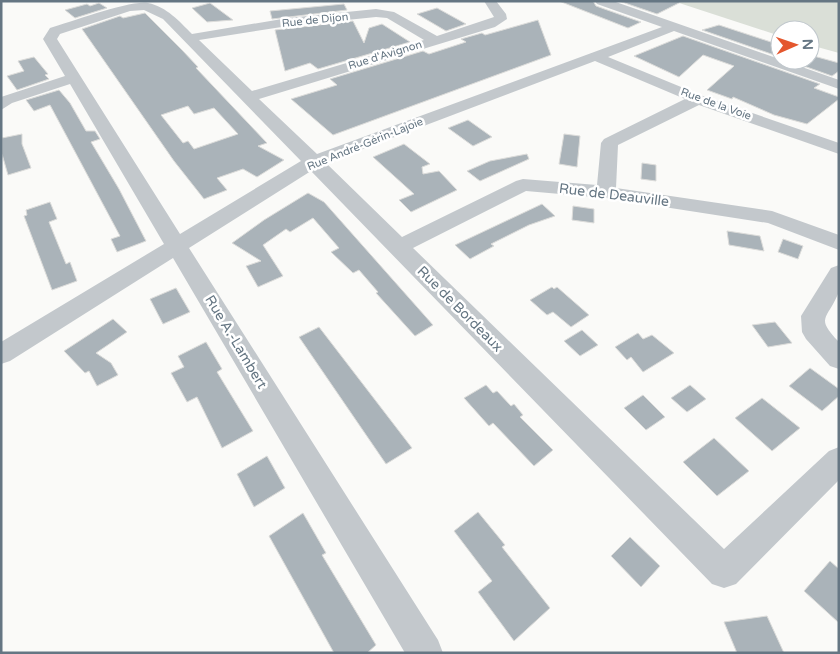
<svg xmlns="http://www.w3.org/2000/svg" width="840" height="654" viewBox="0 0 840 654" font-family="'Varela Round',sans-serif">
<rect width="100%" height="100%" fill="#fafaf8"/>
<!-- green -->
<path fill="#dadfd7" d="M673,1h166v52l-29,-8v-15h-30v6z"/>
<!-- building -->
<g fill="#aab3b9" stroke="#dcdcda" fill-rule="evenodd">
<path d="M559,1h34l3,5 45,16 -13,6z"/>
<path d="M619,1h64l-26,13z"/>
<path d="M99,3l8,5 -32,10 -10,-8 22,-6 3,2z"/>
<path d="M210,3l23,17 -26,2 -15,-14z"/>
<path d="M344,4l3,6 -75,9 -2,-8z"/>
<path d="M437,8l29,16 -20,7 -29,-17z"/>
<path d="M145,13l37,37 16,17 -2,1 71,75 -9,3 26,14 -27,17 -14,-8 -26,9 10,12 -23,9 -30,-38 -92,-132 38,-13 3,2zM188,106l6,8 20,-6 24,26 -44,15 -6,-8 -5,2 -22,-28z"/>
<path d="M538,20l13,35 -218,80 -42,-36 46,-14 -7,-6 93,-28 6,3 37,-12 -5,-3 21,-6 3,2z"/>
<path d="M353,21l11,22 5,-15 13,-4 28,18 -92,27 -8,-6 -25,8 -10,-41z"/>
<path d="M719,25l61,20v12l-78,-27z"/>
<path d="M683,36l137,48 -6,4 25,9v2l-32,25 -33,-9 -41,-18 -1,2 -25,-9 27,-24 -31,-11 -24,22 -45,-21z"/>
<path d="M810,55l29,8v8l-7,5 -45,-16h23z"/>
<path d="M34,57l14,17 -3,1 4,4 -32,11 -10,-14 17,-5 -6,-10z"/>
<path d="M59,90l11,13 16,28h9l5,8 -9,3 28,47 27,52 -29,11 -6,-13 9,-3 -70,-131 -16,6 -8,-11z"/>
<path d="M468,120l24,17 -19,9 -25,-18z"/>
<path d="M22,134v10l9,24 -23,7 -6,-21v-16z"/>
<path d="M564,134l16,2 -3,31 -18,-3z"/>
<path d="M404,144l26,20 -8,3 1,7 16,-3 18,19 -46,22 -12,-12 15,-6 -41,-37z"/>
<path d="M527,154l2,5 -49,22 -13,-10 23,-10z"/>
<path d="M642,163l14,2v16l-15,-2z"/>
<path d="M308,193l16,9 109,123 -18,11 -39,-43 2,-1 -19,-22 -6,3 -22,-21 8,-4 -26,-30 -23,14 -4,-3 -23,16 20,31 -25,11 -12,-21 15,-5 -29,-18 32,-23z"/>
<path d="M50,202l7,17 -8,3 17,42 4,-2 7,19 -25,9 -28,-74 3,-1 -1,-5z"/>
<path d="M542,204l13,12 -26,9 -38,19 3,2 -24,13 -15,-14z"/>
<path d="M573,206l21,3v14l-22,-3z"/>
<path d="M727,231l33,5 4,15 -35,-6z"/>
<path d="M783,239l20,7 -5,13 -20,-7z"/>
<path d="M552,287l2,2 3,-2 32,28 -18,12 -18,-15 -6,3 -17,-15z"/>
<path d="M176,288l14,24 -27,12 -13,-25z"/>
<path d="M113,319l14,13 -31,21 15,10 7,12 -21,11 -8,-15 -4,2 -21,-22z"/>
<path d="M775,322l17,21 -24,4 -16,-22z"/>
<path d="M319,327l93,121 -26,16 -87,-127z"/>
<path d="M582,330l16,15 -18,11 -16,-15z"/>
<path d="M638,333l5,6 9,-4 22,18 -31,19 -12,-15 -4,3 -12,-13z"/>
<path d="M206,342l16,27 -5,3 36,59 -31,17 -25,-51 -10,5 -16,-29 13,-6 -6,-11z"/>
<path d="M810,368l29,21v7l-17,15 -33,-25z"/>
<path d="M486,385l7,8 4,-2 14,15 3,-2 9,11 -3,2 33,33 -19,16 -41,-43 -4,3 -25,-28z"/>
<path d="M690,385l16,14 -19,13 -16,-14z"/>
<path d="M643,395l22,22 -19,13 -22,-22z"/>
<path d="M762,398l38,30 -28,23 -37,-33z"/>
<path d="M714,438l35,33 -32,25 -34,-34z"/>
<path d="M267,456l18,32 -31,19 -17,-33z"/>
<path d="M478,512l27,33 -3,2 48,61 -36,33 -36,-49 14,-11 -38,-50z"/>
<path d="M303,513l23,40 -4,2 54,90 -9,8h-33l-65,-117z"/>
<path d="M630,537l30,29 -19,21 -30,-31z"/>
<path d="M830,561l9,8v54l-35,-32z"/>
<path d="M767,616l17,37h-47l-13,-31z"/>
</g>
<g fill="none" stroke-linecap="round" stroke-linejoin="round">
<!-- minor -->
<g fill="#c3c8cc" fill-rule="evenodd">
<path d="M484,1h12l10,13 1,5 -12,8 -236,72 58,55 345,-127 -65,-23 -2,-3h18l226,79v9l-165,-58 -66,26 95,39 136,47v11l-140,-49 -81,40 -2,43 156,23 67,24v15l-71,-27 -162,-25 -80,-7 -113,57 311,301 105,-98 10,-4v33l-103,104 -12,4 -12,-4 -401,-413 -122,77 249,392 5,13h-38l-232,-395 -163,103 -9,3v-22l163,-98 -94,-160 -58,19 -11,7v-13l64,-21 -22,-37 7,-11c21,-6 79,-28 98,-25 19,4 31,18 44,31l96,-16 88,-9 18,3 43,24 57,-19zM144,10l19,9 138,142 -121,73 -123,-195 3,-5 70,-23zM376,17l11,1 37,22 -172,51 -53,-51 89,-14zM595,61l90,38 -81,40 -3,4 -4,42 -74,-6 -7,2 -114,56 -76,-74z"/>
<path d="M839,265c0,9 1,21 -1,29 -11,26 -23,23 1,48v27l-9,-3 -24,-27 -4,-7 -1,-16 30,-48z"/>
</g>
</g>
<g text-anchor="middle" dominant-baseline="central" stroke-width="5" stroke-linejoin="round" paint-order="stroke">
<!-- far-street labels -->
<g font-size="11" fill="#657683" stroke="#fff">
<text transform="translate(315 20) rotate(-6)">Rue de Dijon</text>
<text transform="translate(385 55) rotate(-17)">Rue d'Avignon</text>
<text transform="translate(716 104) rotate(20)">Rue de la Voie</text>
<text transform="translate(365 144) rotate(-22)">Rue André-Gérin-Lajoie</text>
</g>
<!-- street labels -->
<g font-size="14" fill="#657683" stroke="#fff">
<text transform="translate(614 195) rotate(7)">Rue de Deauville</text>
<text transform="translate(460 309) rotate(45)">Rue de Bordeaux</text>
<text transform="translate(236 342) rotate(59)">Rue A.-Lambert</text>
</g>
</g>
<!-- border -->
<rect width="840" height="654" fill="none" stroke="#657683" stroke-width="5"/>
<!-- north arrow -->
<g transform="translate(795 45) rotate(88)"><circle r="24" fill="#ffffff" stroke="#c1c8cd"/>
<path d="M0-4L9 19L0 12L-9 19Z" fill="#e4572e"/>
<text y="-8" font-size="14" font-weight="bold" text-anchor="middle" fill="#657683">N</text>
</g>
</svg>
